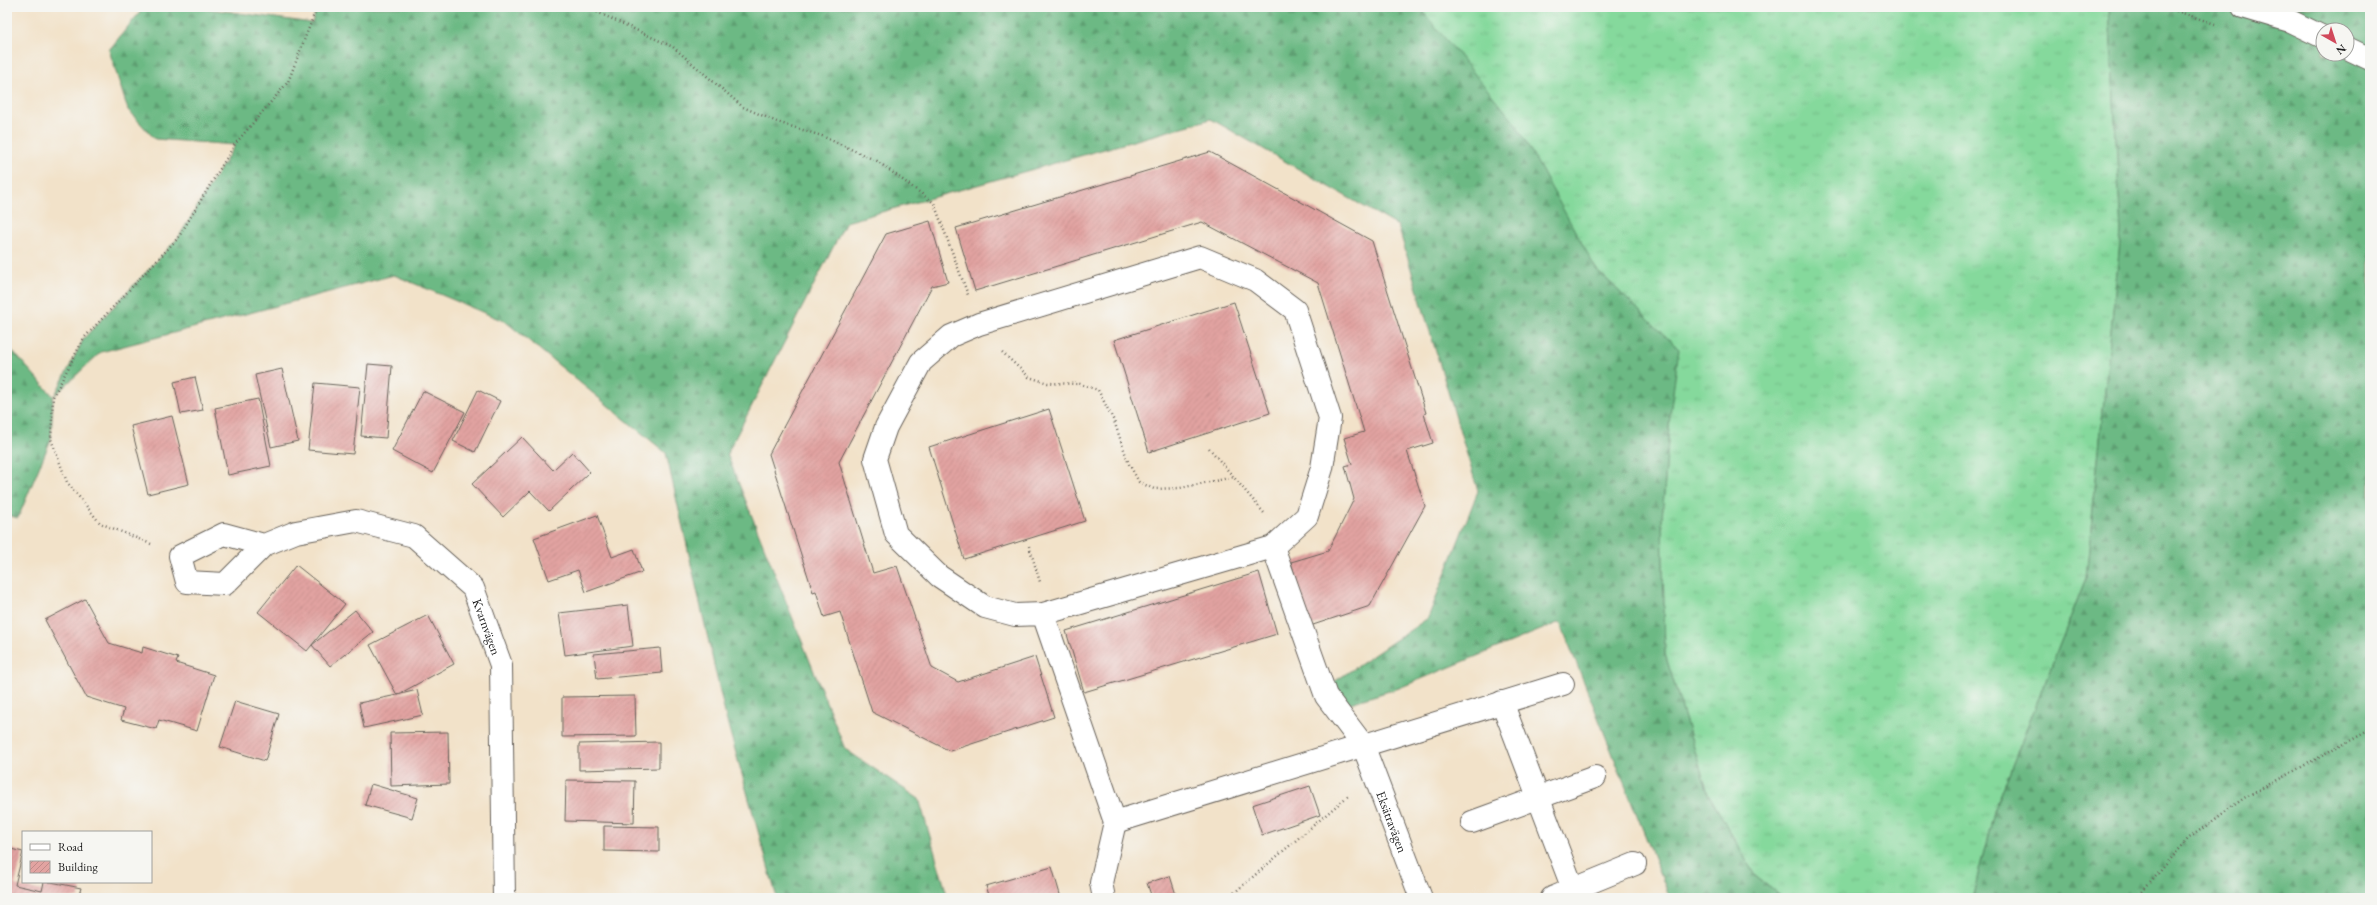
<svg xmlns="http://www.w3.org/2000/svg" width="2377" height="905" viewBox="0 0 2377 905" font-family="'EB Garamond',serif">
<defs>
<pattern id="grass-tufts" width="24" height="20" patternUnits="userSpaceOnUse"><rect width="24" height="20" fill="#85d99c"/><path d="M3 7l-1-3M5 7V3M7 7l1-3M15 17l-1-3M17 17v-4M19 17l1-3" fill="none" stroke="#72ba86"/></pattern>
<pattern id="forest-firs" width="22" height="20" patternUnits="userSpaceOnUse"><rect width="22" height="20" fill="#6cb984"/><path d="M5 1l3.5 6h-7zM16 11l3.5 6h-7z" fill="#5d9e71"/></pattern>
<pattern id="building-hatch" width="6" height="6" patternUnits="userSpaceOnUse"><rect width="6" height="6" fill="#e2a3a1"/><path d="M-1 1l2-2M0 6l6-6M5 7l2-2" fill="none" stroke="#c18c8a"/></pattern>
</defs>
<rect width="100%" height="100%" fill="#f6f6f2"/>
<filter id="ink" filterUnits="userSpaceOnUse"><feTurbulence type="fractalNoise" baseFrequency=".025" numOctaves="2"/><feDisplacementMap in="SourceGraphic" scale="8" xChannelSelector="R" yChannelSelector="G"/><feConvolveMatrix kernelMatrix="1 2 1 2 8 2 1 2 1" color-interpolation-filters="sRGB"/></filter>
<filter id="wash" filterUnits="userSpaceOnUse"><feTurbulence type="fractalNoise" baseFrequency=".012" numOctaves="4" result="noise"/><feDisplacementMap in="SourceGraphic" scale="16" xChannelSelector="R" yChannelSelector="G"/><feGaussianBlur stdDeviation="0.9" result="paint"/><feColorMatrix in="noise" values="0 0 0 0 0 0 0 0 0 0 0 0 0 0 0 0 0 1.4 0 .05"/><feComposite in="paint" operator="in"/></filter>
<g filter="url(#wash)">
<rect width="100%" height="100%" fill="#f2e2c9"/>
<!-- grass -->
<path fill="url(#grass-tufts)" stroke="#507a5c" d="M1424,7h685l12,225 -35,346 -91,231 -23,89h-189l-28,-22 -47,-83 -43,-139 -3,-135 8,-105 8,-65 -82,-80 -28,-49 -144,-207z"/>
<!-- forest -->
<g fill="url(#forest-firs)" stroke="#446a50" fill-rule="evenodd">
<path d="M144,7h51l117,16 5,-16h1107v6l92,111 80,145 83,80 -9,65 -8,105 3,135 43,139 47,83 28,22h-113l-110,-276 -161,66 -55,17 -10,-23 94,-64 50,-127 -80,-265 -187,-107 -365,103 -119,232 118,295 74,50 29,99h-171l-51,-180 -60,-265 -160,-131 -112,-47 -293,77 -48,45 -2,42 -33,79 -11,-3v-170l47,52 30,-59 94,-100 57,-93 -80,-6 -27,-29 -19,-60z"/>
<path d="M2109,7h261v891h-398l23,-89 91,-231 35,-346zM2323,30h24v24h-24z"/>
</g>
<g id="blocks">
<!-- building -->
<g fill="url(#building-hatch)">
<path d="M1210,152l162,89 54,172 -2,1 9,29 -26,8 18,55 -55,100 -60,20 -19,-64 37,-11 26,-52 -9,-33 7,-2 -8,-26 20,-6 -46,-149 -116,-61 -227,69 -19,-63z"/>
<path d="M930,221l18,61 -16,4 -93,176 34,111 24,-7 35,102 26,14 77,-25 19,60 -104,34 -78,-39 -32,-100 -16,5 -8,-26 -3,1 -44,-138 117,-220z"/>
<path d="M1234,302l36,111 -121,39 -35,-112z"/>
<path d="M368,364l24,2 -6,72 -25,-2z"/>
<path d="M282,369l16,72 -27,6 -16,-72z"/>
<path d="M195,377l8,33 -22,4 -7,-32z"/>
<path d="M315,383l45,4 -7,67 -45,-4z"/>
<path d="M478,390l22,11 -25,51 -22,-11z"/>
<path d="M423,391l42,21 -32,61 -41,-22z"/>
<path d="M258,399l13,67 -43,9 -13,-67z"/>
<path d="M1049,409l36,112 -121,38 -35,-112z"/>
<path d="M172,416l17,68 -41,10 -17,-68z"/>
<path d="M522,437l31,33 19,-18 18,20 -41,39 -19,-20 -27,26 -31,-33z"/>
<path d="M597,515l15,42 22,-8 8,23 -56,20 -8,-22 -29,10 -15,-42z"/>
<path d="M296,565l49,39 -38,47 -49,-39z"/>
<path d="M1259,572l18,62 -193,58 -18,-61z"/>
<path d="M85,599l24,44 33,10 1,-6 35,11 -2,5 38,12 -17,56 -38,-11 -3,9 -35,-9 3,-11 -38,-12 -41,-77z"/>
<path d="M628,605l5,41 -68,9 -6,-42z"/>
<path d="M355,610l18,22 -43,34 -18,-21z"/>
<path d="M428,615l26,49 -57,31 20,-5 6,25 -59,13 -5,-25 38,-8 -27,-50z"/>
<path d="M660,648l2,25 -65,6 -3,-25z"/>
<path d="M635,696l1,40 -74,1v-40z"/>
<path d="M235,701l44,13 -14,47 -45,-14z"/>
<path d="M448,732l1,52 -58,2 -1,-53z"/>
<path d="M659,742v26l-80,2v-26z"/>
<path d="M566,780l69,1 -1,42 -69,-2z"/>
<path d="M371,784l47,14 -6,20 -47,-13z"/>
<path d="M1310,786l10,29 -58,20 -10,-30z"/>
<path d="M604,826l55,1v25l-55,-1z"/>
<path d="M7,848l16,4 -8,33 27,6 2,-9h7l30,6 -3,10h-71z"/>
<path d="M1052,867l9,31h-71l-4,-12z"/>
<path d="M1170,876l7,22h-25l-5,-15z"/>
</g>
</g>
</g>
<g filter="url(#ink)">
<use href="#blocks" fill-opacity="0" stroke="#676159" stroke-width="1"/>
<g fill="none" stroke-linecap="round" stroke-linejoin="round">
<defs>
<g id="service">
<path d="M1273,547l53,149 37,49"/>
<path d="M1043,614l230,-67 34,-31 15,-48 8,-50 -35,-108 -40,-30 -55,-23 -221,67 -28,12 -30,26 -35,65 -11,32 21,75 43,42 46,31 30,8 28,-1 72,208 -14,61 3,15"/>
<path d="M1502,702l71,187"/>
<path d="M1115,822l448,-138"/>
<path d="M1472,822l123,-45"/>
<path d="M1552,898l83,-34"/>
</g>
<g id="minor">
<path id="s1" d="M264,545l-40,-11 -44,22 7,26 38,2 39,-39 32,-13 60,-11 58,15 59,52 28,77 3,233"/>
<path id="s2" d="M1363,745l58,153"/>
</g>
<g id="tertiary">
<path d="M2243,7l47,14 33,16"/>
<path d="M2347,48l23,11"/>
</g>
</defs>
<!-- service casing -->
<use href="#service" stroke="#676159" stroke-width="24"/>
<!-- minor casing -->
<use href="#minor" stroke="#676159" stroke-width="24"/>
<!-- tertiary casing -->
<use href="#tertiary" stroke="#676159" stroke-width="24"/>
<!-- path -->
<g stroke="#676159" stroke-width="2.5" stroke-dasharray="1 3" stroke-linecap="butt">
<path d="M586,7l87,40 70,60 34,15 45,14 55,25 57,42 34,92"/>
<path d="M2165,7l50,17"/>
<path d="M1002,352l27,25 19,6 32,1 18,6 16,31 15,43 10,18 15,7 26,-1 54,-11"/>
<path d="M1209,448l55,65"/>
<path d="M151,544l-51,-21 -33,-41 -16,-43 2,-42 31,-59 94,-100 57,-94 53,-62 29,-75"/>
<path d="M1029,546l11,36"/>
<path d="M1228,898l120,-102"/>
<path d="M2137,898l51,-59 56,-41 126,-68"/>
</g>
<!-- service -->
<use href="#service" stroke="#fff" stroke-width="22"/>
<!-- minor -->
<use href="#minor" stroke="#fff" stroke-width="22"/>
<!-- tertiary -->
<use href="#tertiary" stroke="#fff" stroke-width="22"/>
</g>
</g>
<g text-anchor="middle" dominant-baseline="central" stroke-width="3" stroke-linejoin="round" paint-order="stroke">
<!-- street labels -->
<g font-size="13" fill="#1c1c1c" stroke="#f6f6f2">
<text stroke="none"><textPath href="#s1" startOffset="486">Kvarnvägen</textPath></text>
<text stroke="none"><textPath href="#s2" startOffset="82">Eksätravägen</textPath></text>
</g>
</g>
<!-- margin -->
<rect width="2377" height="905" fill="none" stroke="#f6f6f2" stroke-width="24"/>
<!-- legend -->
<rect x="22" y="831" width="130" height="52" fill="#f6f6f2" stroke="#9f9f9c"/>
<rect x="30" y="844" width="20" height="6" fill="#ffffff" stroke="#9f9f9c"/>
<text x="58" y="851" font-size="12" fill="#1c1c1c">Road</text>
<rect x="30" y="861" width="20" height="12" fill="url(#building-hatch)" stroke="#9f9f9c"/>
<text x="58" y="871" font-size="12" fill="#1c1c1c">Building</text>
<!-- north arrow -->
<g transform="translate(2335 42) rotate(141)"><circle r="19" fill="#f6f6f2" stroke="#9f9f9c"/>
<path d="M0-3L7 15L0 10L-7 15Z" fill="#d1495b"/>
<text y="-6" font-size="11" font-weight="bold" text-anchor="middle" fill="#1c1c1c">N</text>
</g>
</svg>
